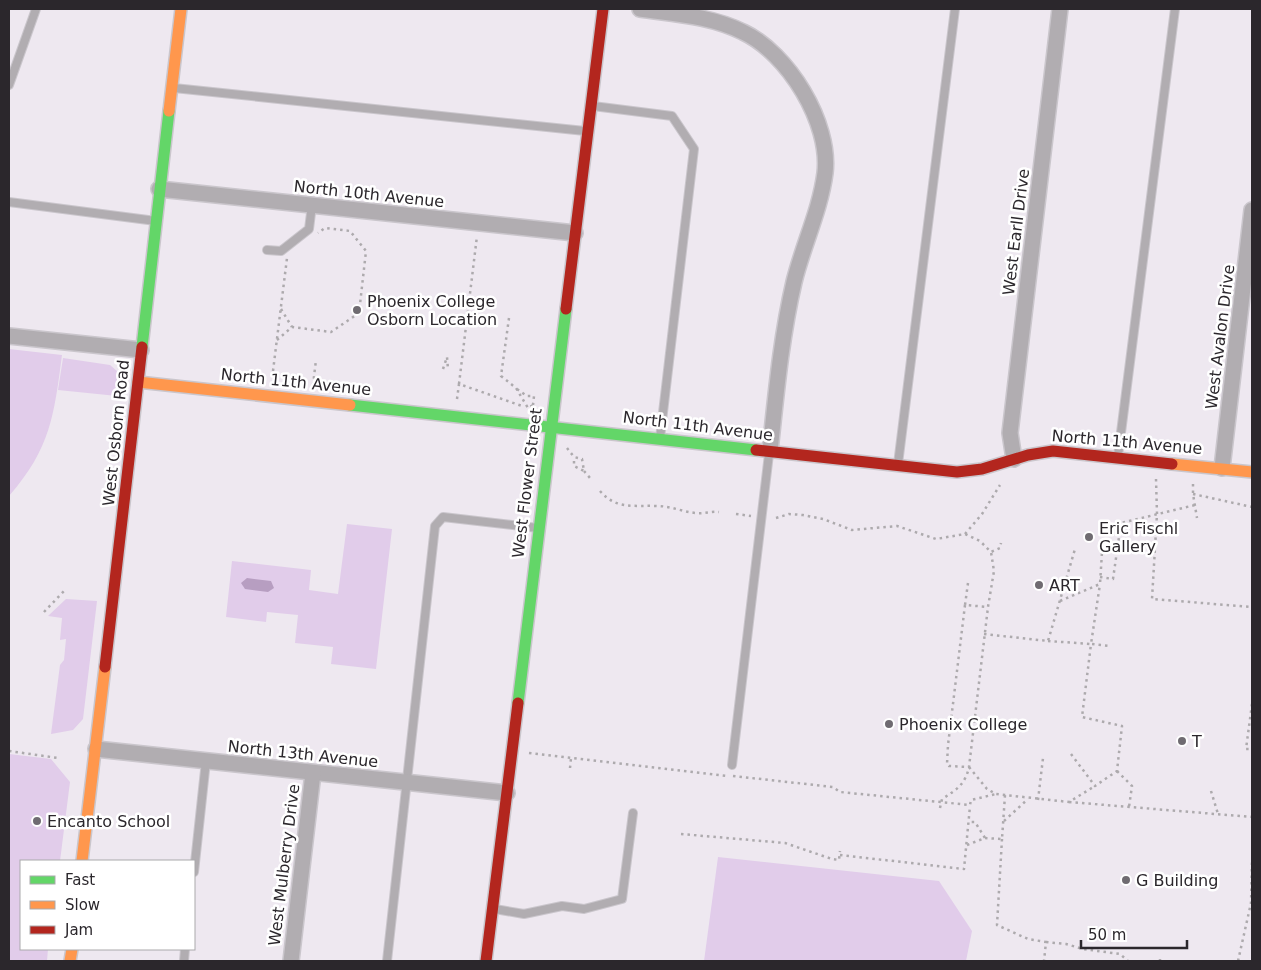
<svg xmlns="http://www.w3.org/2000/svg" width="1261" height="970" viewBox="0 0 1261 970" font-family="'DejaVu Sans',sans-serif">
<rect width="100%" height="100%" fill="#eee8f0"/>
<!-- green -->
<g fill="#e1ccea">
<path d="M9,349l53,6c-8,60 -11,93 -53,141z"/>
<path d="M63,358l47,7 8,7 -1,24 -59,-6z"/>
<path d="M347,524l45,5 -16,140 -45,-5 2,-17 -38,-4 3,-28 -31,-3 -1,10 -40,-5 6,-56 79,9 -2,20 29,4z"/>
<path d="M66,599l31,2 -14,118 -10,11 -22,4 9,-69 4,-5 2,-21 -6,1 2,-22 -14,-2z"/>
<path d="M9,754l42,5 19,23 -10,79h-39v88h27l-1,12h-38z"/>
<path d="M718,857l221,24 33,50 -6,30h-262z"/>
</g>
<!-- water -->
<path fill="#b79ec1" d="M247,578l24,3 3,7 -6,4 -23,-3 -4,-6z"/>
<g fill="none" stroke-linecap="round" stroke-linejoin="round">
<defs>
<g id="lane">
<path d="M9,85l27,-76"/>
<path d="M174,88l411,43"/>
<path d="M593,106l79,10 22,33 -34,289"/>
<path d="M9,202l147,19"/>
<path d="M267,250l14,1 28,-22 3,-24"/>
<path d="M1118,456l57,-447"/>
<path d="M898,464l57,-455"/>
<path d="M732,765l37,-311"/>
<path d="M194,872l12,-111"/>
<path d="M495,909l29,5 38,-8 22,3 38,-10 11,-86"/>
<path d="M184,961l1,-12"/>
<path d="M387,961l48,-435 8,-9 95,11"/>
</g>
<g id="street">
<path d="M640,9c35,5 71,7 103,23 45,21 88,91 82,141 -5,38 -22,72 -31,109 -13,56 -18,113 -24,169"/>
<path d="M159,189l416,44"/>
<path d="M9,336l132,14"/>
<path d="M1014,459l-4,-26 50,-424"/>
<path d="M1222,468l30,-258"/>
<path d="M96,749l411,44"/>
<path d="M291,961l22,-188"/>
</g>
<g id="fast">
<path d="M142,347l27,-236"/>
<path d="M350,405l406,45"/>
<path d="M518,703l48,-394"/>
</g>
<g id="slow">
<path d="M169,111l12,-102"/>
<path d="M138,382l212,23"/>
<path d="M1172,464l80,8"/>
<path d="M82,861l23,-194"/>
<path d="M70,961l2,-12"/>
</g>
<g id="jam">
<path d="M566,309l37,-300"/>
<path d="M756,450l201,22 25,-3 46,-14 25,-4 119,13"/>
<path d="M105,667l37,-320"/>
<path d="M486,961l32,-258"/>
</g>
</defs>
<!-- lane casing -->
<use href="#lane" stroke="#cac6cc" stroke-width="10"/>
<!-- street casing -->
<use href="#street" stroke="#cac6cc" stroke-width="18"/>
<!-- fast casing -->
<use href="#fast" stroke="#cac6cc" stroke-width="14"/>
<!-- slow casing -->
<use href="#slow" stroke="#cac6cc" stroke-width="14"/>
<!-- jam casing -->
<use href="#jam" stroke="#cac6cc" stroke-width="14"/>
<!-- path -->
<g stroke="#adaaad" stroke-width="2.5" stroke-dasharray="2.5 4" stroke-linecap="butt">
<path d="M281,309l11,18"/>
<path d="M509,318l-8,58 15,12 12,20 5,-3 1,2"/>
<path d="M277,340l15,-13 39,5 28,-19 7,-62 -16,-20 -25,-3 -7,5"/>
<path d="M443,369l4,-12 1,12"/>
<path d="M273,371l14,-113"/>
<path d="M459,384l18,-148"/>
<path d="M313,385l3,-25"/>
<path d="M517,389l10,7h7l-1,9"/>
<path d="M457,399l2,-15 63,22"/>
<path d="M567,448l7,9 8,2 2,12 -10,-5v-9"/>
<path d="M584,471l6,7"/>
<path d="M1156,479l1,35 -5,85 100,8"/>
<path d="M1193,484v10l4,24"/>
<path d="M600,491c16,19 35,14 57,15 14,0 26,6 39,7 8,1 15,-2 23,-1"/>
<path d="M1193,494l59,13"/>
<path d="M736,514l15,2"/>
<path d="M776,518l13,-4 14,1 20,4 29,11 45,-4 39,13 29,-5 15,7 11,11 9,-4 1,-5"/>
<path d="M965,534l17,-20 18,-29"/>
<path d="M1100,577l13,2 8,-56 74,-18"/>
<path d="M968,583l-3,22 23,2 6,-36 -3,-19"/>
<path d="M1060,601l40,-17 2,-32"/>
<path d="M965,605l-17,140 -1,19 2,2 20,1 19,-160"/>
<path d="M44,612l20,-21"/>
<path d="M984,634l64,7 27,-92"/>
<path d="M1048,641l43,3 9,-60"/>
<path d="M1252,704l-6,45h6"/>
<path d="M9,751l49,7"/>
<path d="M529,753l199,23"/>
<path d="M1071,754l24,32 22,-15 5,-45 -40,-9 9,-73 20,2"/>
<path d="M969,767l18,22 9,5 73,8 26,-16"/>
<path d="M570,768l1,-10"/>
<path d="M1117,771l15,15 -3,21"/>
<path d="M733,776l100,11 7,5 130,13 1,-5 25,-6"/>
<path d="M1211,791l7,23"/>
<path d="M1038,800l5,-42"/>
<path d="M1069,802l183,15"/>
<path d="M940,808l2,-9c14,-9 23,-14 27,-32"/>
<path d="M1004,821l24,-22"/>
<path d="M681,834l104,9 47,16 7,1 1,-9"/>
<path d="M985,838l17,1 3,-44"/>
<path d="M1002,839l-5,86 31,14 18,3 -2,19"/>
<path d="M967,845l18,-7 -10,-16h-6"/>
<path d="M840,855l124,14 6,-63"/>
<path d="M1046,942l20,2 17,5 37,5 8,7"/>
<path d="M1160,961v-2"/>
<path d="M1238,961l13,-58 1,-41"/>
</g>
<!-- lane -->
<use href="#lane" stroke="#b1adb1" stroke-width="8"/>
<!-- street -->
<use href="#street" stroke="#b1adb1" stroke-width="15"/>
<!-- fast -->
<use href="#fast" stroke="#63d668" stroke-width="11"/>
<!-- slow -->
<use href="#slow" stroke="#ff974d" stroke-width="11"/>
<!-- jam -->
<use href="#jam" stroke="#b3261e" stroke-width="11"/>
</g>
<!-- markers -->
<g fill="#6f6b71" stroke="#fff" stroke-width="2">
<circle cx="357" cy="310" r="5"/>
<circle cx="1089" cy="537" r="5"/>
<circle cx="1039" cy="585" r="5"/>
<circle cx="889" cy="724" r="5"/>
<circle cx="1182" cy="741" r="5"/>
<circle cx="37" cy="821" r="5"/>
<circle cx="1126" cy="880" r="5"/>
</g>
<g text-anchor="middle" dominant-baseline="central" stroke-width="5" stroke-linejoin="round" paint-order="stroke">
<!-- street labels -->
<g font-size="16" fill="#2b272c" stroke="#fff">
<text transform="translate(369 194) rotate(6)">North 10th Avenue</text>
<text transform="translate(1016 232) rotate(-83)">West Earll Drive</text>
<text transform="translate(1220 337) rotate(-83)">West Avalon Drive</text>
<text transform="translate(296 382) rotate(6)">North 11th Avenue</text>
<text transform="translate(698 426) rotate(7)">North 11th Avenue</text>
<text transform="translate(116 433) rotate(-84)">West Osborn Road</text>
<text transform="translate(1127 442) rotate(5)">North 11th Avenue</text>
<text transform="translate(527 483) rotate(-83)">West Flower Street</text>
<text transform="translate(303 754) rotate(6)">North 13th Avenue</text>
<text transform="translate(284 865) rotate(-83)">West Mulberry Drive</text>
</g>
<!-- poi labels -->
<g font-size="16" fill="#2b272c" stroke="#fff" text-anchor="start">
<text x="367" y="301">Phoenix College<tspan x="367" dy="18">Osborn Location</tspan></text>
<text x="1099" y="528">Eric Fischl<tspan x="1099" dy="18">Gallery</tspan></text>
<text x="1049" y="585">ART</text>
<text x="899" y="724">Phoenix College</text>
<text x="1192" y="741">T</text>
<text x="47" y="821">Encanto School</text>
<text x="1136" y="880">G Building</text>
</g>
</g>
<!-- border -->
<rect width="1261" height="970" fill="none" stroke="#2b272c" stroke-width="20"/>
<!-- legend -->
<rect x="20" y="860" width="175" height="90" fill="#ffffff" stroke="#aaa9ab"/>
<rect x="30" y="876" width="25" height="8" fill="#63d668" stroke="#aaa9ab"/>
<text x="65" y="885" font-size="15" fill="#2b272c">Fast</text>
<rect x="30" y="901" width="25" height="8" fill="#ff974d" stroke="#aaa9ab"/>
<text x="65" y="910" font-size="15" fill="#2b272c">Slow</text>
<rect x="30" y="926" width="25" height="8" fill="#b3261e" stroke="#aaa9ab"/>
<text x="65" y="935" font-size="15" fill="#2b272c">Jam</text>
<!-- scale -->
<path d="M1081 940v8h106v-8" fill="none" stroke="#2b272c" stroke-width="2.5"/>
<text x="1088" y="940" font-size="15" fill="#2b272c" stroke="#ffffff" stroke-width="4" paint-order="stroke">50 m</text>
</svg>
